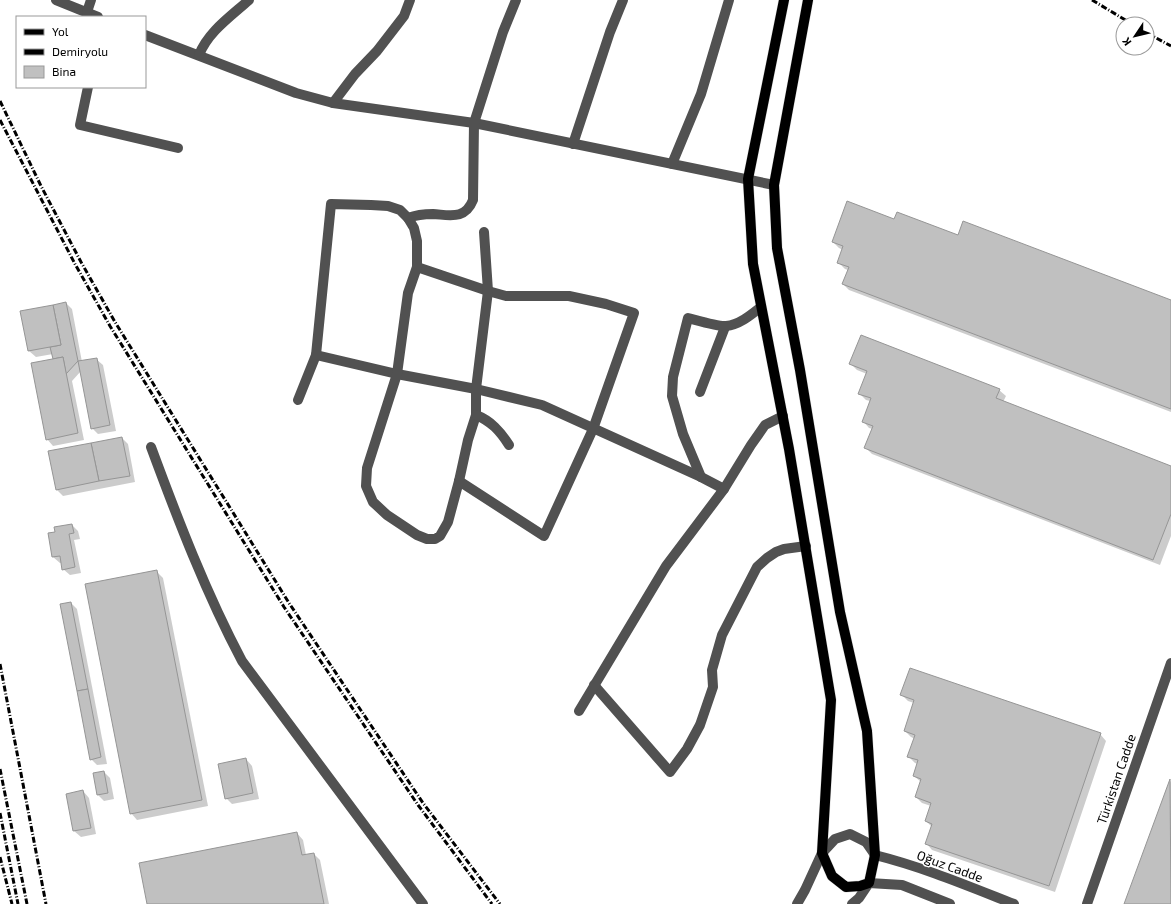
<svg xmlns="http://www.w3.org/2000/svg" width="1171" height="904" viewBox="0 0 1171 904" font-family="'Exo 2',sans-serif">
<rect width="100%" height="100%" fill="#fff"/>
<!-- shadow -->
<g fill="#0003">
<path d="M894,220l64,16 213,65v111l-322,-122 -6,-6 5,-14 -3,-1 -7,-7 5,-12 -4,-2 -6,-6z"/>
<path d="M66,303l6,6 10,53 14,-3 7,6 13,66 -18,3 -6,-6 -11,-57 -9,10 12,59 -31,6 -6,-7 7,-79 -1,-6 -17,3 -7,-6z"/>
<path d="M851,364l148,26 7,6 -3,6 168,65v69l-11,29 -288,-111 -7,-7 8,-18 -4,-1 -6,-7 7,-20 -4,-1 -7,-7 8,-19 -10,-4z"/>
<path d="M122,438l6,6 7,38 -72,14 -7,-7z"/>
<path d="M72,525l6,6 2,8 -6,1 7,33 -11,2 -7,-6 -1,-6h-2l-7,-6 3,-25z"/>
<path d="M156,571l7,7 45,228 -71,14 -6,-7z"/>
<path d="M71,603l6,6 30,155 -10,1 -6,-6z"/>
<path d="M902,695l198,39 6,7 -51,151 -123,-42 -6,-7 6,-16 -6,-6 5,-15 -9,-3 -6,-6 5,-15 -7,-6 4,-12 -3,-1 -7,-7 7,-17 -4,-2 -6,-6 9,-28 -6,-2z"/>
<path d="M246,759l6,7 7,33 -27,5 -6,-6z"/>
<path d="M104,772l6,6 4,21 -10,2 -6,-6z"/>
<path d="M1171,780v124h-46z"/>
<path d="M83,791l6,7 7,36 -15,3 -7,-6 -7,-37z"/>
<path d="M297,833l6,7 3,15 8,-1 6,6 9,44h-181z"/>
</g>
<!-- building -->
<g fill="#c0c0c0" stroke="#959595">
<path d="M847,201l47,18 3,-7 61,23 5,-14 208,79v109l-329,-125 7,-17 -12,-4 6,-17 -11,-4z"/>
<path d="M66,302l12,59 -12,13 -3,-17 -10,2 -3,-12 11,-2 -8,-40z"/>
<path d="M53,305l8,40 -33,6 -8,-40z"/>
<path d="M861,335l139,54 -4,9 175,68v48l-18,46 -289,-112 9,-22 -11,-4 9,-24 -13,-4 9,-23 -18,-7z"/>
<path d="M63,357l15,76 -32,7 -15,-77z"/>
<path d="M97,358l13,67 -19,4 -13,-68z"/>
<path d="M122,437l8,39 -31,5 -8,-38z"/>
<path d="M91,443l8,38 -43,9 -8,-39z"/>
<path d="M72,524l2,9 -5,1 6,33 -13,3 -2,-14 -8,1 -4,-24 7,-1 -1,-5z"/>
<path d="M157,570l45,230 -72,14 -45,-230z"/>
<path d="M71,602l17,87 -11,2 -17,-87z"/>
<path d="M910,668l191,65 -52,153 -124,-42 7,-20 -7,-3 6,-18 -16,-6 6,-18 -8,-3 5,-16 -11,-3 8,-22 -11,-4 10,-31 -14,-5z"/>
<path d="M88,689l13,68 -11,3 -13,-69z"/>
<path d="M246,758l7,35 -28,6 -7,-35z"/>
<path d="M104,771l4,22 -11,2 -4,-22z"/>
<path d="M1170,779l1,125h-47z"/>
<path d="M83,790l8,38 -18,3 -7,-37z"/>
<path d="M297,832l5,23 12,-2 10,51h-177l-8,-41z"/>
</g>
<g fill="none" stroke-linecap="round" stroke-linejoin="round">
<defs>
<path id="major" d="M784,0l-36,179 5,85 36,185 42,251 -9,153 10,23 14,11 14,-1 9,-3 6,-28 -8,-124 -27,-119 -40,-242 -23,-122 -3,-63 34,-185"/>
</defs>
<!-- major casing -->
<use href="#major" stroke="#dbdbdb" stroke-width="11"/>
<!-- minor -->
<g stroke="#515151" stroke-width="10">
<path d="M56,0l42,17"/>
<path d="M87,12l4,-12"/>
<path d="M145,35l151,58 37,10 141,20 300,62"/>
<path d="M199,55c9,-23 31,-38 50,-55"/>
<path d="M88,87l-8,38 98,23"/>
<path d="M333,103l22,-29 22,-23 27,-35 6,-16"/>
<path d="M573,144l37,-112 13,-32"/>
<path d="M672,164l29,-70 28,-94"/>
<path d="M408,218c8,-3 16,-4 25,-4 17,1 32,6 40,-14l1,-77 29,-91 13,-32"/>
<path d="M417,267l71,24 18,5h63l37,8 28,9 -41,116 -49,107 -85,-55"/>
<path d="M316,355l81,19 79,15 66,16 159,72 23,12"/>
<path d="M700,392l25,-65"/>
<path d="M298,400l18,-45 15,-151 40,1 17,1 12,4 8,8 6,10 3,13v26l-9,26 -11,81 -30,94 -1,18 7,16 14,13 30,20 10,4h8l5,-3 8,-14 11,-41 9,-41 8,-25v-26l12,-98 -4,-59"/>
<path d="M476,415c15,6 24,16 33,30"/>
<path d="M151,447c27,73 55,146 91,214l181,243"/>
<path d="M701,477l-18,-43 -11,-38 1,-19 15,-59c8,2 32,9 38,8 13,-1 25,-11 35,-19"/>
<path d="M594,685l76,87 17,-23 13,-24 13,-38 -1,-17 10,-35 35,-68 10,-9 9,-6 8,-3 22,-3"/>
<path d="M579,711l87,-145 58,-77 27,-44 14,-20 18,-9"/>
<path d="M797,904l8,-14 17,-37 13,-14 15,-5 16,8 9,13c48,12 93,31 139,49"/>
<path d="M852,904l7,-6 10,-15 33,2 48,19"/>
<path d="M1087,904l84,-241"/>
</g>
<!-- major -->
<use href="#major" stroke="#000" stroke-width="10"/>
<!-- rail -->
<g stroke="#000" stroke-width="3" stroke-dasharray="6 2 1 2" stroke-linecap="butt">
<path d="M1092,0l40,24"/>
<path d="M1147,33l24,13"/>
<path d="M0,101l41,85 40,76 34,60 174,281 134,200 77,101"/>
<path d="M0,120l75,144 35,62 174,281 134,198 74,99"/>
<path d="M0,664l46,240"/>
<path d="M0,769l27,135"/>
<path d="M0,813l18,91"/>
<path d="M0,857l12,47"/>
</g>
</g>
<g text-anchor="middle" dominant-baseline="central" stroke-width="3" stroke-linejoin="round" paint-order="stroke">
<!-- street labels -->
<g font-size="13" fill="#000" stroke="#fff">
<text transform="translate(1116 779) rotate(-71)">Türkistan Cadde</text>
<text transform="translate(950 866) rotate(20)">Oğuz Cadde</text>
</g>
</g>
<!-- legend -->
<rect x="16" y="16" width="130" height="72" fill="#ffffff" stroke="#999999"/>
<rect x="24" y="29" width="20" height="6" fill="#000000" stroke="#999999"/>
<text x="52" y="36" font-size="12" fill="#000000">Yol</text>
<rect x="24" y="49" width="20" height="6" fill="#000000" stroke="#999999"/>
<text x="52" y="56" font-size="12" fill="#000000">Demiryolu</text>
<rect x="24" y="66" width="20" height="12" fill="#c0c0c0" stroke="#999999"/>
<text x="52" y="76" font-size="12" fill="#000000">Bina</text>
<!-- north arrow -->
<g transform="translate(1135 36) rotate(235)"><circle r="19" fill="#ffffff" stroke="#999999"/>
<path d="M0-3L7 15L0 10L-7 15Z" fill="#000000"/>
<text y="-6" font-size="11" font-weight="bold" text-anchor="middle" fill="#000000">K</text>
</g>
</svg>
